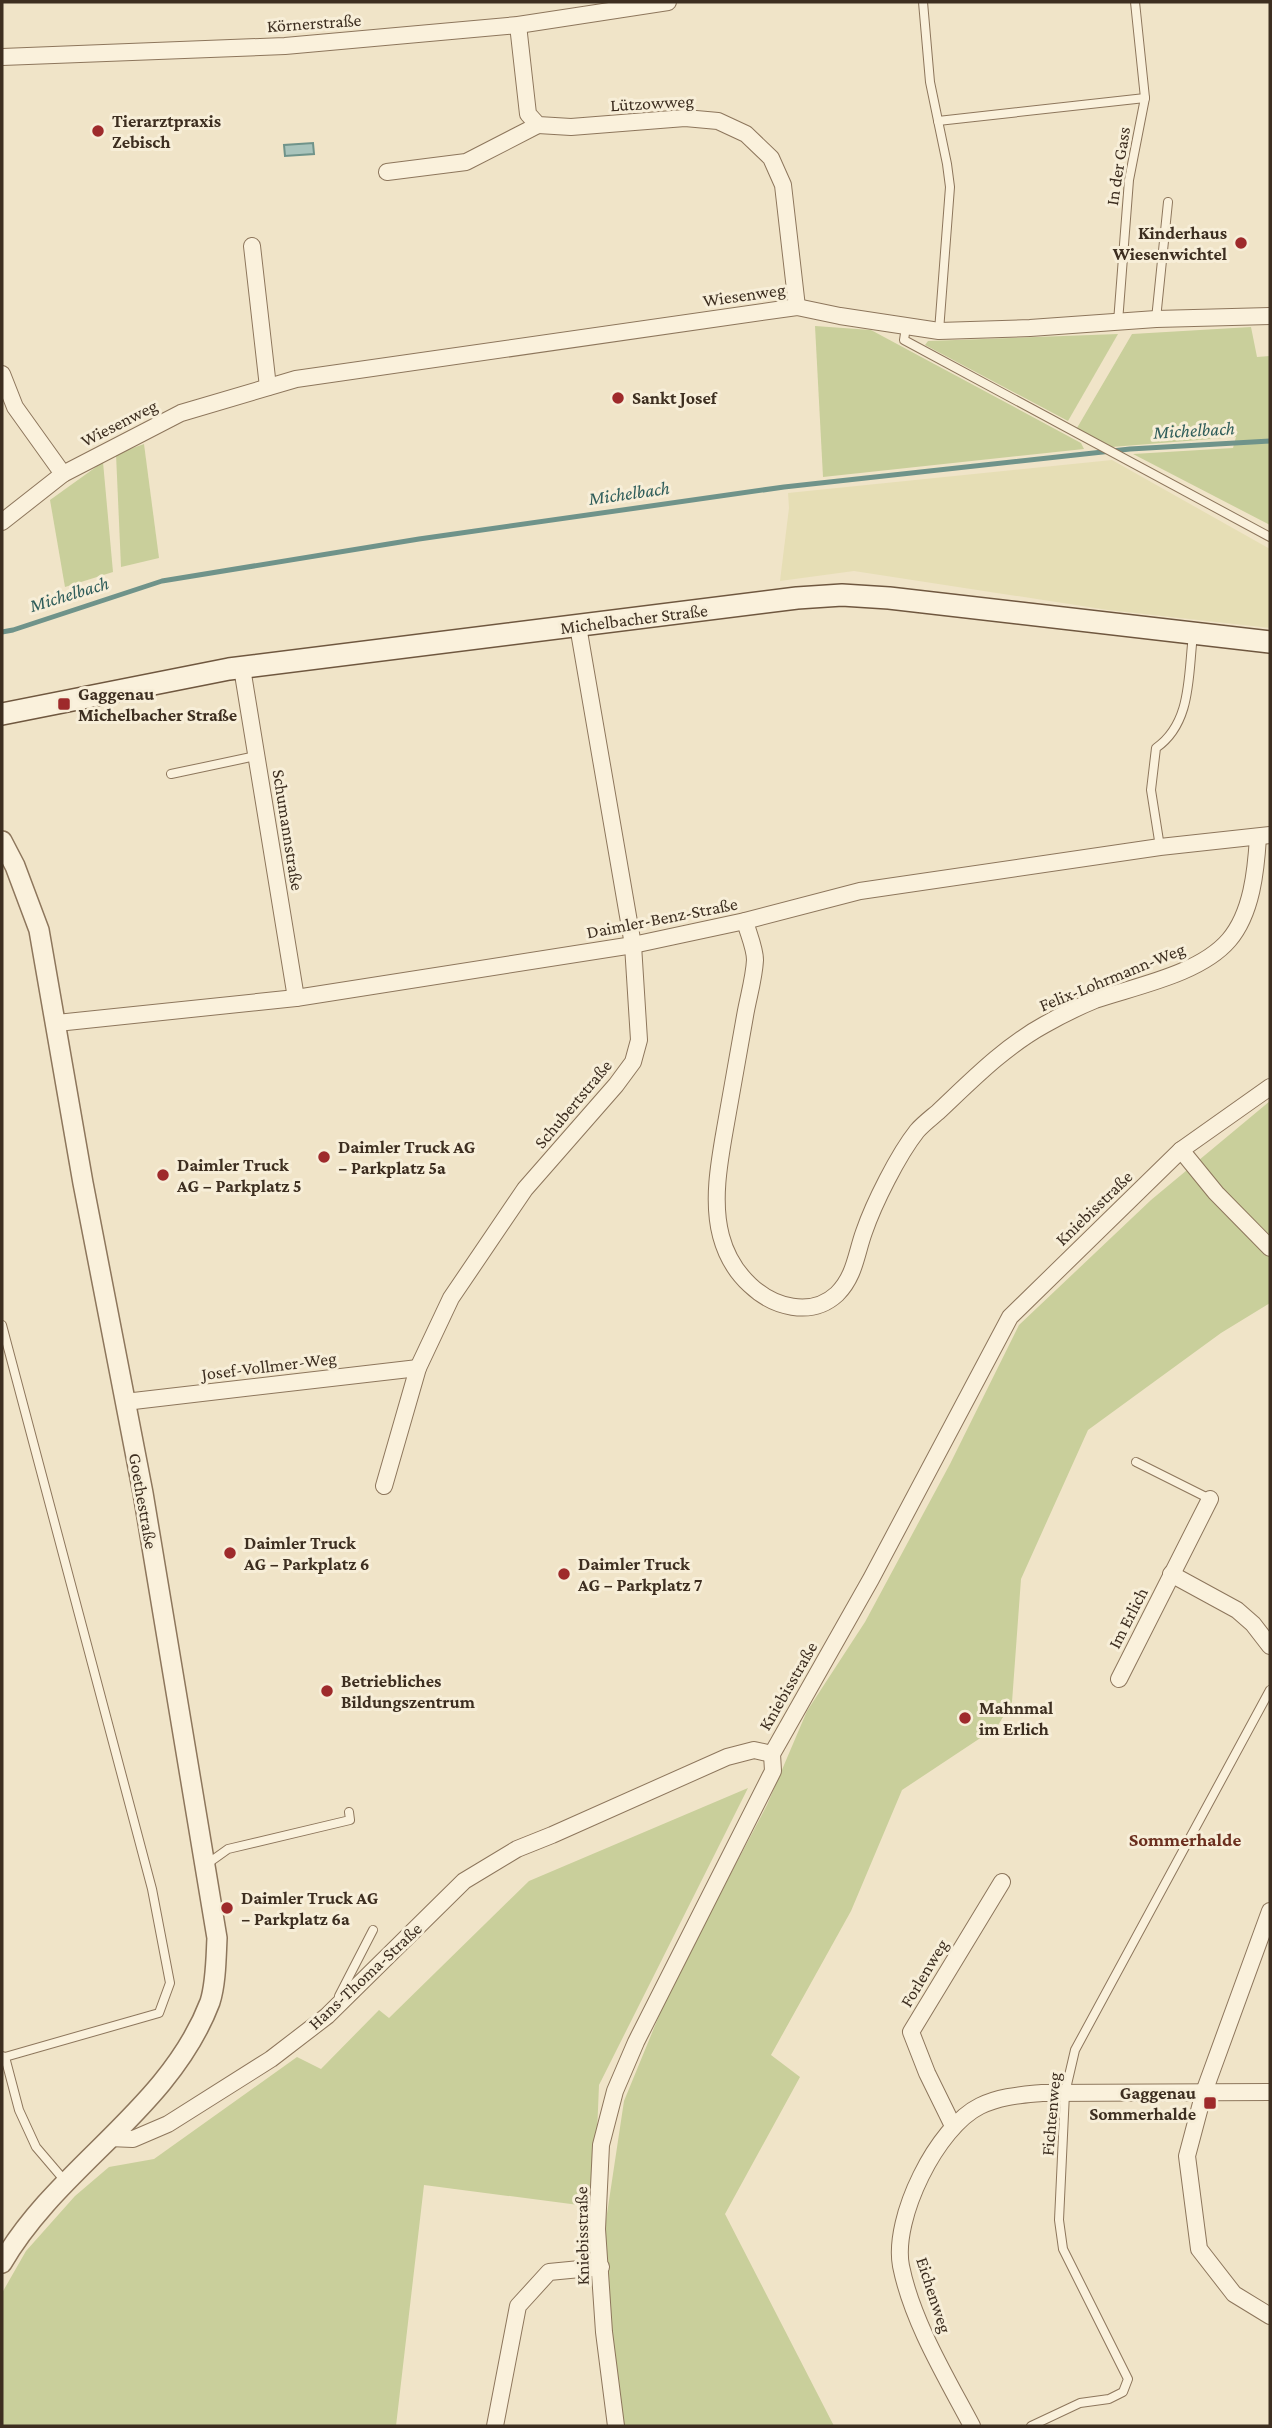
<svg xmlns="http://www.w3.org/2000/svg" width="1272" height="2428" viewBox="0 0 1272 2428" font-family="'Crimson Pro',serif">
<rect width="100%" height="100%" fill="#f0e4c8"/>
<!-- farmland -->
<path fill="#e6deb5" d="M1112,460l158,89v79l-162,-18 -254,-39 -74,10 9,-73 -1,-15z"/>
<!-- green -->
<g fill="#c9cf9b">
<path d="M815,326l56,4 210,113 3,6 -261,28z"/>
<path d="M1251,327l6,30 13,-1v169l-137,-71 100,-6 3,-11 -124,10 -35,-19 55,-94z"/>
<path d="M1118,334l-50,87 -143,-76 3,-4z"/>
<path d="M144,444l15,114 -38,9 -5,-113z"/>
<path d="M103,462l10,110 -48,15 -15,-87z"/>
<path d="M1270,1101v202l-49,30 -133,97 -67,149 -9,123 -15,25 -95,63 -51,121 -80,144 29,22 -75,137 109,212h-213l-12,-86 -4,-113 19,-126 46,-112 97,-184 40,-94 58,-89 85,-158 69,-139 132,-125z"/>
<path d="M748,1788l-149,297 -5,122 -170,-22 -28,241h-394v-133l24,-42 49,-55 34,-29 45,-8 143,-102 24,12 58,-59 10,8 140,-137z"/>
</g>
<!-- water -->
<path fill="#a9c4bc" stroke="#6f938a" stroke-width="2" d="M313,143l1,11 -29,2 -1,-11z"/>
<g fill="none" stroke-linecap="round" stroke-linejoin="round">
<!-- stream -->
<path stroke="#6f938a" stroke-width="5" d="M2,632l11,-2 149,-49 257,-42 365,-52 346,-38 140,-8"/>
<defs>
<g id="service">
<path d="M923,2l7,80 17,82 3,23 -11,144"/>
<path d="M938,121l207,-23"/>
<path d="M1156,319l12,-117"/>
<path d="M1118,322l11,-142 16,-82 -10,-96"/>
<path d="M906,327l-2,13 366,197"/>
<path d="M171,774l85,-18"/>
<path d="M1160,847l-9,-57 5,-42c36,-25 32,-73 37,-113"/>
<path d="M2,1325l150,564 18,94 -11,30 -154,44"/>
<path d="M1136,1462l74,37"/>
<path d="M207,1864l21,-15 122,-29 -1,-8"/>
<path d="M339,1996l34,-66"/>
<path d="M2,2056l3,1 14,53 17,37 29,34"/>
<path d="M1031,2426l49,-23 29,-4 14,-7 5,-13 -65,-130 -4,-29 6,-127 10,-43 195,-360"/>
</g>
<g id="minor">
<path d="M518,25l10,89 10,11 33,2 114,-9 33,3 28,13 25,24 12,27 14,122"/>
<path d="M2,57l283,-11 233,-21 150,-23"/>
<path d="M387,172l79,-10 72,-37"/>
<path d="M252,246l16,141"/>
<path d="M2,374l13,33 48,67"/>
<path d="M2,522l61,-48 118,-61 115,-34 501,-72 43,9 99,15 91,-3 126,-9 114,-3"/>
<path d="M242,668l54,330"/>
<path d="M745,921c3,12 10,27 10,39 -1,19 -7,38 -10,56 -7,38 -13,75 -20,113 -6,34 -13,73 -4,107 5,19 15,36 29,49 23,22 61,33 87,9 18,-18 19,-40 27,-62 10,-29 34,-77 53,-101 6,-7 14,-13 21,-19 33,-31 66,-65 106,-87 16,-9 34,-18 51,-25 41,-14 105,-26 134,-60 23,-27 27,-70 29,-103"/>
<path d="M57,1023l239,-25 337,-53 112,-24 115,-30 300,-44 110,-12"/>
<path d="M1181,1150l35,43 54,55"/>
<path d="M125,1402l293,-34"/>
<path d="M384,1486l34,-118 33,-70 74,-109 91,-104 17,-23 6,-22 -6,-95 -55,-319"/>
<path d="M1171,1574l66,36 16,14 17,22"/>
<path d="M1119,1679l91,-180"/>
<path d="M1270,1911l-66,181 -17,64 12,93 35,45 36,22"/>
<path d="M953,2126l-26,-53 -16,-41 91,-150"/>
<path d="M109,2138l24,1 35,-15 103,-65 56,-43 137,-135 53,-32 35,-14 175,-78 27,-7 18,4"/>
<path d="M495,2426l23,-120 31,-34 52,-5"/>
<path d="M616,2426l-12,-94 -7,-103 4,-84 14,-54 21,-49 137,-271 -1,-17 99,-175 139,-262 171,-167 89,-63"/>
<path d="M972,2426c-26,-49 -60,-105 -71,-160 -9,-48 36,-139 79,-160 20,-10 41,-11 62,-13l228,-1"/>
</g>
<path id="tertiary" d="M2,841l13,25 24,64 44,253 60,310 74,445c-1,20 -1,45 -7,64 -41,108 -152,164 -208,261"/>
<path id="secondary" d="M2,714l227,-45 568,-71 45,-3 47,3 381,44"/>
</defs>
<!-- service casing -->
<use href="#service" stroke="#8d765c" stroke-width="10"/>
<!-- minor casing -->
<use href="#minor" stroke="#8d765c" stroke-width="18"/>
<!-- tertiary casing -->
<use href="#tertiary" stroke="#8d765c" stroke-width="22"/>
<!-- secondary casing -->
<use href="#secondary" stroke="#6f573f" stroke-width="24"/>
<!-- service -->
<use href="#service" stroke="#faf1dc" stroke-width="8"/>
<!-- minor -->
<use href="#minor" stroke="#faf1dc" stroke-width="16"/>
<!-- tertiary -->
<use href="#tertiary" stroke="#faf1dc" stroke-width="19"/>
<!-- secondary -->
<use href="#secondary" stroke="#faf1dc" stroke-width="21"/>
</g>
<!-- markers -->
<g fill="#9e2a2b" stroke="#f7eed8" stroke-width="2.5">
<circle cx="98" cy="131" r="7"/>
<circle cx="1241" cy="243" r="7"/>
<circle cx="618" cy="398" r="7"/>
<rect x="57" y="697" width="14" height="14" rx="3.5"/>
<circle cx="324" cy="1157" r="7"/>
<circle cx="163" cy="1175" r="7"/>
<circle cx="230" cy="1553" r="7"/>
<circle cx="564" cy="1574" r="7"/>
<circle cx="327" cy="1691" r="7"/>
<circle cx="965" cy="1718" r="7"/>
<circle cx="227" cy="1908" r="7"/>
<rect x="1203" y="2096" width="14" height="14" rx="3.5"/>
</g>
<g text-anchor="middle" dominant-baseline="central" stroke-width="6" stroke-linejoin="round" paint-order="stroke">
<!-- street labels -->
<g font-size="18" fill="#3d2e20" stroke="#f7eed8">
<text transform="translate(314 23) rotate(-4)">Körnerstraße</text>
<text transform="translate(652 103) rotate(-3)">Lützowweg</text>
<text transform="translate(1118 166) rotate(-81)">In der Gass</text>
<text transform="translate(744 295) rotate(-8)">Wiesenweg</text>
<text transform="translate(119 423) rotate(-27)">Wiesenweg</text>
<text transform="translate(634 619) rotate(-7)">Michelbacher Straße</text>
<text transform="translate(288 830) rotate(81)">Schumannstraße</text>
<text transform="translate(662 918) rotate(-11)">Daimler-Benz-Straße</text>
<text transform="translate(1112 977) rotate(-22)">Felix-Lohrmann-Weg</text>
<text transform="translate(573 1104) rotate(-50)">Schubertstraße</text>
<text transform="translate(1094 1208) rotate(-44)">Kniebisstraße</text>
<text transform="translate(269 1366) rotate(-7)">Josef-Vollmer-Weg</text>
<text transform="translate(143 1501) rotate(80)">Goethestraße</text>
<text transform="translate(1128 1618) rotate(-63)">Im Erlich</text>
<text transform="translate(788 1686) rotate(-60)">Kniebisstraße</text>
<text transform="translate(924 1973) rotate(-59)">Forlenweg</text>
<text transform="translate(365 1976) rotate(-43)">Hans-Thoma-Straße</text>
<text transform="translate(1051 2114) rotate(-85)">Fichtenweg</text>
<text transform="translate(582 2236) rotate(-91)">Kniebisstraße</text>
<text transform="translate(934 2295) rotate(72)">Eichenweg</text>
</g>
<!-- poi labels -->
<g font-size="18" font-weight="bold" fill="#3d2e20" stroke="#f7eed8" text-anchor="start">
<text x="112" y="121">Tierarztpraxis<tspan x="112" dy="21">Zebisch</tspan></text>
<text x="1227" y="233" text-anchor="end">Kinderhaus<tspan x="1227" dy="21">Wiesenwichtel</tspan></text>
<text x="632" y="398">Sankt Josef</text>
<text x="78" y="694">Gaggenau<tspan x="78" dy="21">Michelbacher Straße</tspan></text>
<text x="338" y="1147">Daimler Truck AG<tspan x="338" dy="21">− Parkplatz 5a</tspan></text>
<text x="177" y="1165">Daimler Truck<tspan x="177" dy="21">AG − Parkplatz 5</tspan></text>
<text x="244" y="1543">Daimler Truck<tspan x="244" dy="21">AG − Parkplatz 6</tspan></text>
<text x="578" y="1564">Daimler Truck<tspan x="578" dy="21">AG − Parkplatz 7</tspan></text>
<text x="341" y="1681">Betriebliches<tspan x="341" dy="21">Bildungszentrum</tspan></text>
<text x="979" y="1708">Mahnmal<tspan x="979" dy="21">im Erlich</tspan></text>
<text x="241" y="1898">Daimler Truck AG<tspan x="241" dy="21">− Parkplatz 6a</tspan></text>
<text x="1196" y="2093" text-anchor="end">Gaggenau<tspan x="1196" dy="21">Sommerhalde</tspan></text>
</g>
<!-- water labels -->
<g font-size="19" font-style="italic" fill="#2f5d5a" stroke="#f7eed8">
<text transform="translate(1194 430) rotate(-3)">Michelbach</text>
<text transform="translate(629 493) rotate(-8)">Michelbach</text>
<text transform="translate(69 594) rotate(-17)">Michelbach</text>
</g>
<!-- neighbourhood labels -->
<g font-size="19" font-weight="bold" fill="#6b2e1e" stroke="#f7eed8">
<text x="1185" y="1839">Sommerhalde</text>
</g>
</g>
<!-- border -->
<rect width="1272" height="2428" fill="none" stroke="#3d2e20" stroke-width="7"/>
</svg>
